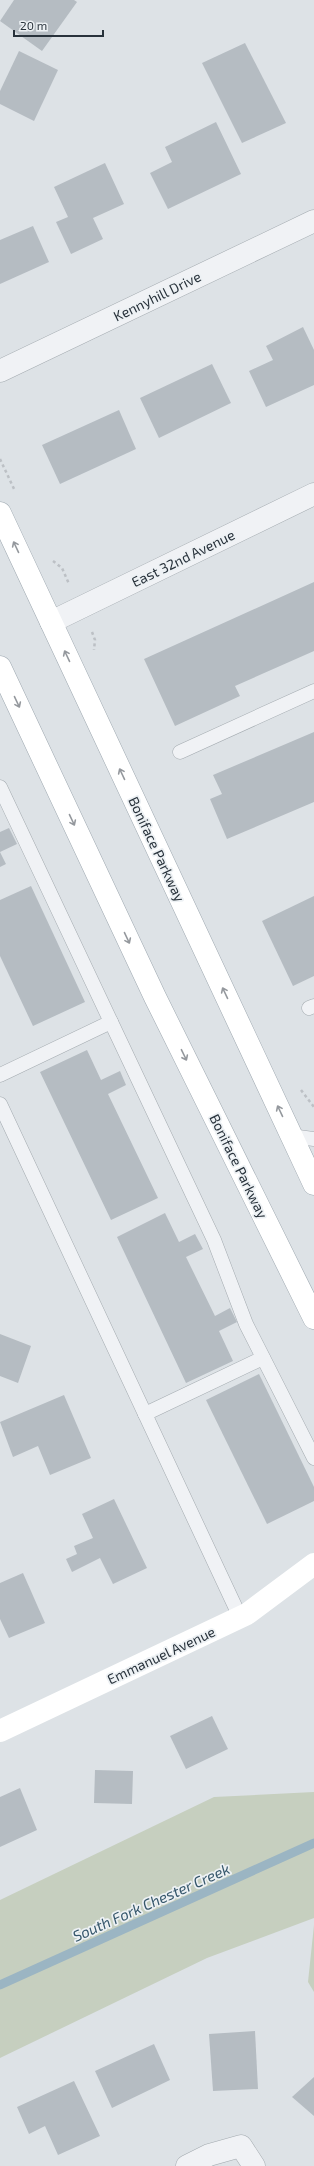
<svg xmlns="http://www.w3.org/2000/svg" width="314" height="2166" viewBox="0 0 314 2166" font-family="'Exo 2',sans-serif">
<rect width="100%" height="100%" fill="#dde2e6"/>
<!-- green -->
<g fill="#c6cfbf">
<path d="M314,1792v126l-107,40 -207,100v-158l214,-103z"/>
<path d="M314,1925v67l-6,-10z"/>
</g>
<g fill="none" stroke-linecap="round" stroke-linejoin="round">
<!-- stream -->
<path stroke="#9bb5c3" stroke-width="9" d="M0,1985l314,-142"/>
</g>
<!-- building -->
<g fill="#b5bcc2">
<path d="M14,0h60l3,2 -35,49 -42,-30z"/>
<path d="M245,43l41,80 -44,20 -40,-80z"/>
<path d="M19,51l39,19 -24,51 -34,-17v-13z"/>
<path d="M216,122l25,52 -73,35 -18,-36 22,-11 -7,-15z"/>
<path d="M105,163l19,41 -31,14 10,21 -32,15 -15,-32 12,-5 -14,-30z"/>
<path d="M33,226l16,36 -49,22v-44z"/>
<path d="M303,327l11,23v35l-48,22 -17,-36 24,-11 -7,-14z"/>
<path d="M212,364l19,39 -72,35 -19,-40z"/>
<path d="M119,410l17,39 -76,35 -18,-39z"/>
<path d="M314,582v69l-79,35 5,10 -65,30 -31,-67z"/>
<path d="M314,732v70l-87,37 -17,-40 12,-5 -9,-19z"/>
<path d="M9,828l8,16 -17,8 6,12 -6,3v-35z"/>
<path d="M31,886l54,116 -52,24 -33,-70v-56z"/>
<path d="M314,896v80l-21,10 -31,-65z"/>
<path d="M87,1050l14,30 19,-9 6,14 -18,9 50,104 -47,22 -71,-148z"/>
<path d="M165,1213l14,29 16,-8 8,15 -17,8 29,59 15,-8 7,14 -18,9 14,30 -47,22 -69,-146z"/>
<path d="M0,1334l31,12 -13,37 -18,-7z"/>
<path d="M259,1374l55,113v14l-47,23 -61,-124z"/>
<path d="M64,1395l27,63 -41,17 -12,-29 -25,11 -13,-35z"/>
<path d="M114,1499l33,69 -34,16 -13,-26 -28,14 -6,-13 11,-5 -3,-8 19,-8 -11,-24z"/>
<path d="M23,1573l22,50 -36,15 -9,-19v-36z"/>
<path d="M212,1716l16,33 -42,20 -16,-33z"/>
<path d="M95,1770l38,1 -1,33 -38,-1z"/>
<path d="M20,1788l17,42 -37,17v-50z"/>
<path d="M255,2031l3,58 -45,2 -4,-57z"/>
<path d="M154,2044l16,36 -58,28 -17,-37z"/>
<path d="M314,2077v39l-22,-19z"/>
<path d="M74,2081l26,55 -42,19 -13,-29 -16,8 -12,-27z"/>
</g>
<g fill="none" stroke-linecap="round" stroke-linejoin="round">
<defs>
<g id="lane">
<path d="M180,752l134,-61"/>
<path d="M0,787l111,235 -111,53"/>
<path d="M309,1008l5,-2"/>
<path d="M111,1022l103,218 32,84 68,134"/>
<path d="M0,1104l240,513"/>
<path d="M291,1136l23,3"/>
<path d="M145,1414l118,-56"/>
</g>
<g id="street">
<path d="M0,371l314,-150"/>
<path d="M51,622l263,-128"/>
<path d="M187,2166l22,-11 32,-9 13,20"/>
</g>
<g id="primary">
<path d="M0,513l314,671"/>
<path d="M0,667l155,330 159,321"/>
</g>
</defs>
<!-- lane casing -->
<use href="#lane" stroke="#a3aaaf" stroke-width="15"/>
<!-- street casing -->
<use href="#street" stroke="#a3aaaf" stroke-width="23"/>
<!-- primary casing -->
<use href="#primary" stroke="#9ea8b0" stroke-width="23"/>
<!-- path -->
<g stroke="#bcc0c5" stroke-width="2.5" stroke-dasharray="3 3" stroke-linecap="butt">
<path d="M0,459l15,32"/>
<path d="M53,561l9,7 7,16"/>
<path d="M92,632l3,8 -1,10"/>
<path d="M301,1090l13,17"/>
</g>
<!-- lane -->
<use href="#lane" stroke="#f0f2f5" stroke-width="14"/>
<!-- street -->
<use href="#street" stroke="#f0f2f5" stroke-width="22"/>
<!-- secondary -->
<path stroke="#fff" stroke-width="22" d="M0,1731l247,-117 67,-50"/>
<!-- primary -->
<use href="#primary" stroke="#fff" stroke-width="22"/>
</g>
<!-- one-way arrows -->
<defs><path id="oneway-shaft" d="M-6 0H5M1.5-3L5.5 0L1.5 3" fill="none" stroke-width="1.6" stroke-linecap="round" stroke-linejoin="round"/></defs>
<g stroke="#94989d">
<use href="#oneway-shaft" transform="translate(16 547) rotate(-115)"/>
<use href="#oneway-shaft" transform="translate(67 656) rotate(-115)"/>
<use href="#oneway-shaft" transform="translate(17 702) rotate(65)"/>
<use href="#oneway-shaft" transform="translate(122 774) rotate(-115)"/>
<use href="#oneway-shaft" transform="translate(72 820) rotate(65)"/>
<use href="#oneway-shaft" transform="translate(127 938) rotate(65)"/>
<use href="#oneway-shaft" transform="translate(225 993) rotate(-115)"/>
<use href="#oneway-shaft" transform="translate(184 1055) rotate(64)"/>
<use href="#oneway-shaft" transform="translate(280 1111) rotate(-115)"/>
</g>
<g text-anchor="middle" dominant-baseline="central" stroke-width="3.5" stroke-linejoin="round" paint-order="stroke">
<!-- street labels -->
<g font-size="14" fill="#28323b" stroke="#edf1f4">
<text transform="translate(157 296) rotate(-26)">Kennyhill Drive</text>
<text transform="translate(183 558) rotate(-26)">East 32nd Avenue</text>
<text transform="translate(157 849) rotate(65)">Boniface Parkway</text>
<text transform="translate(239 1166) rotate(64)">Boniface Parkway</text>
<text transform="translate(161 1655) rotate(-25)">Emmanuel Avenue</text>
</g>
<!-- water labels -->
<g font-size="15" font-style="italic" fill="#36576b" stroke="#edf1f4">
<text transform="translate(151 1902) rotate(-24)">South Fork Chester Creek</text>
</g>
</g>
<!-- scale -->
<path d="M14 30v6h89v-6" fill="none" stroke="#28323b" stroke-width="2"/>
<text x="20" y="30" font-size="12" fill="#28323b" stroke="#edf1f4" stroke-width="3" paint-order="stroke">20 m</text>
</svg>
